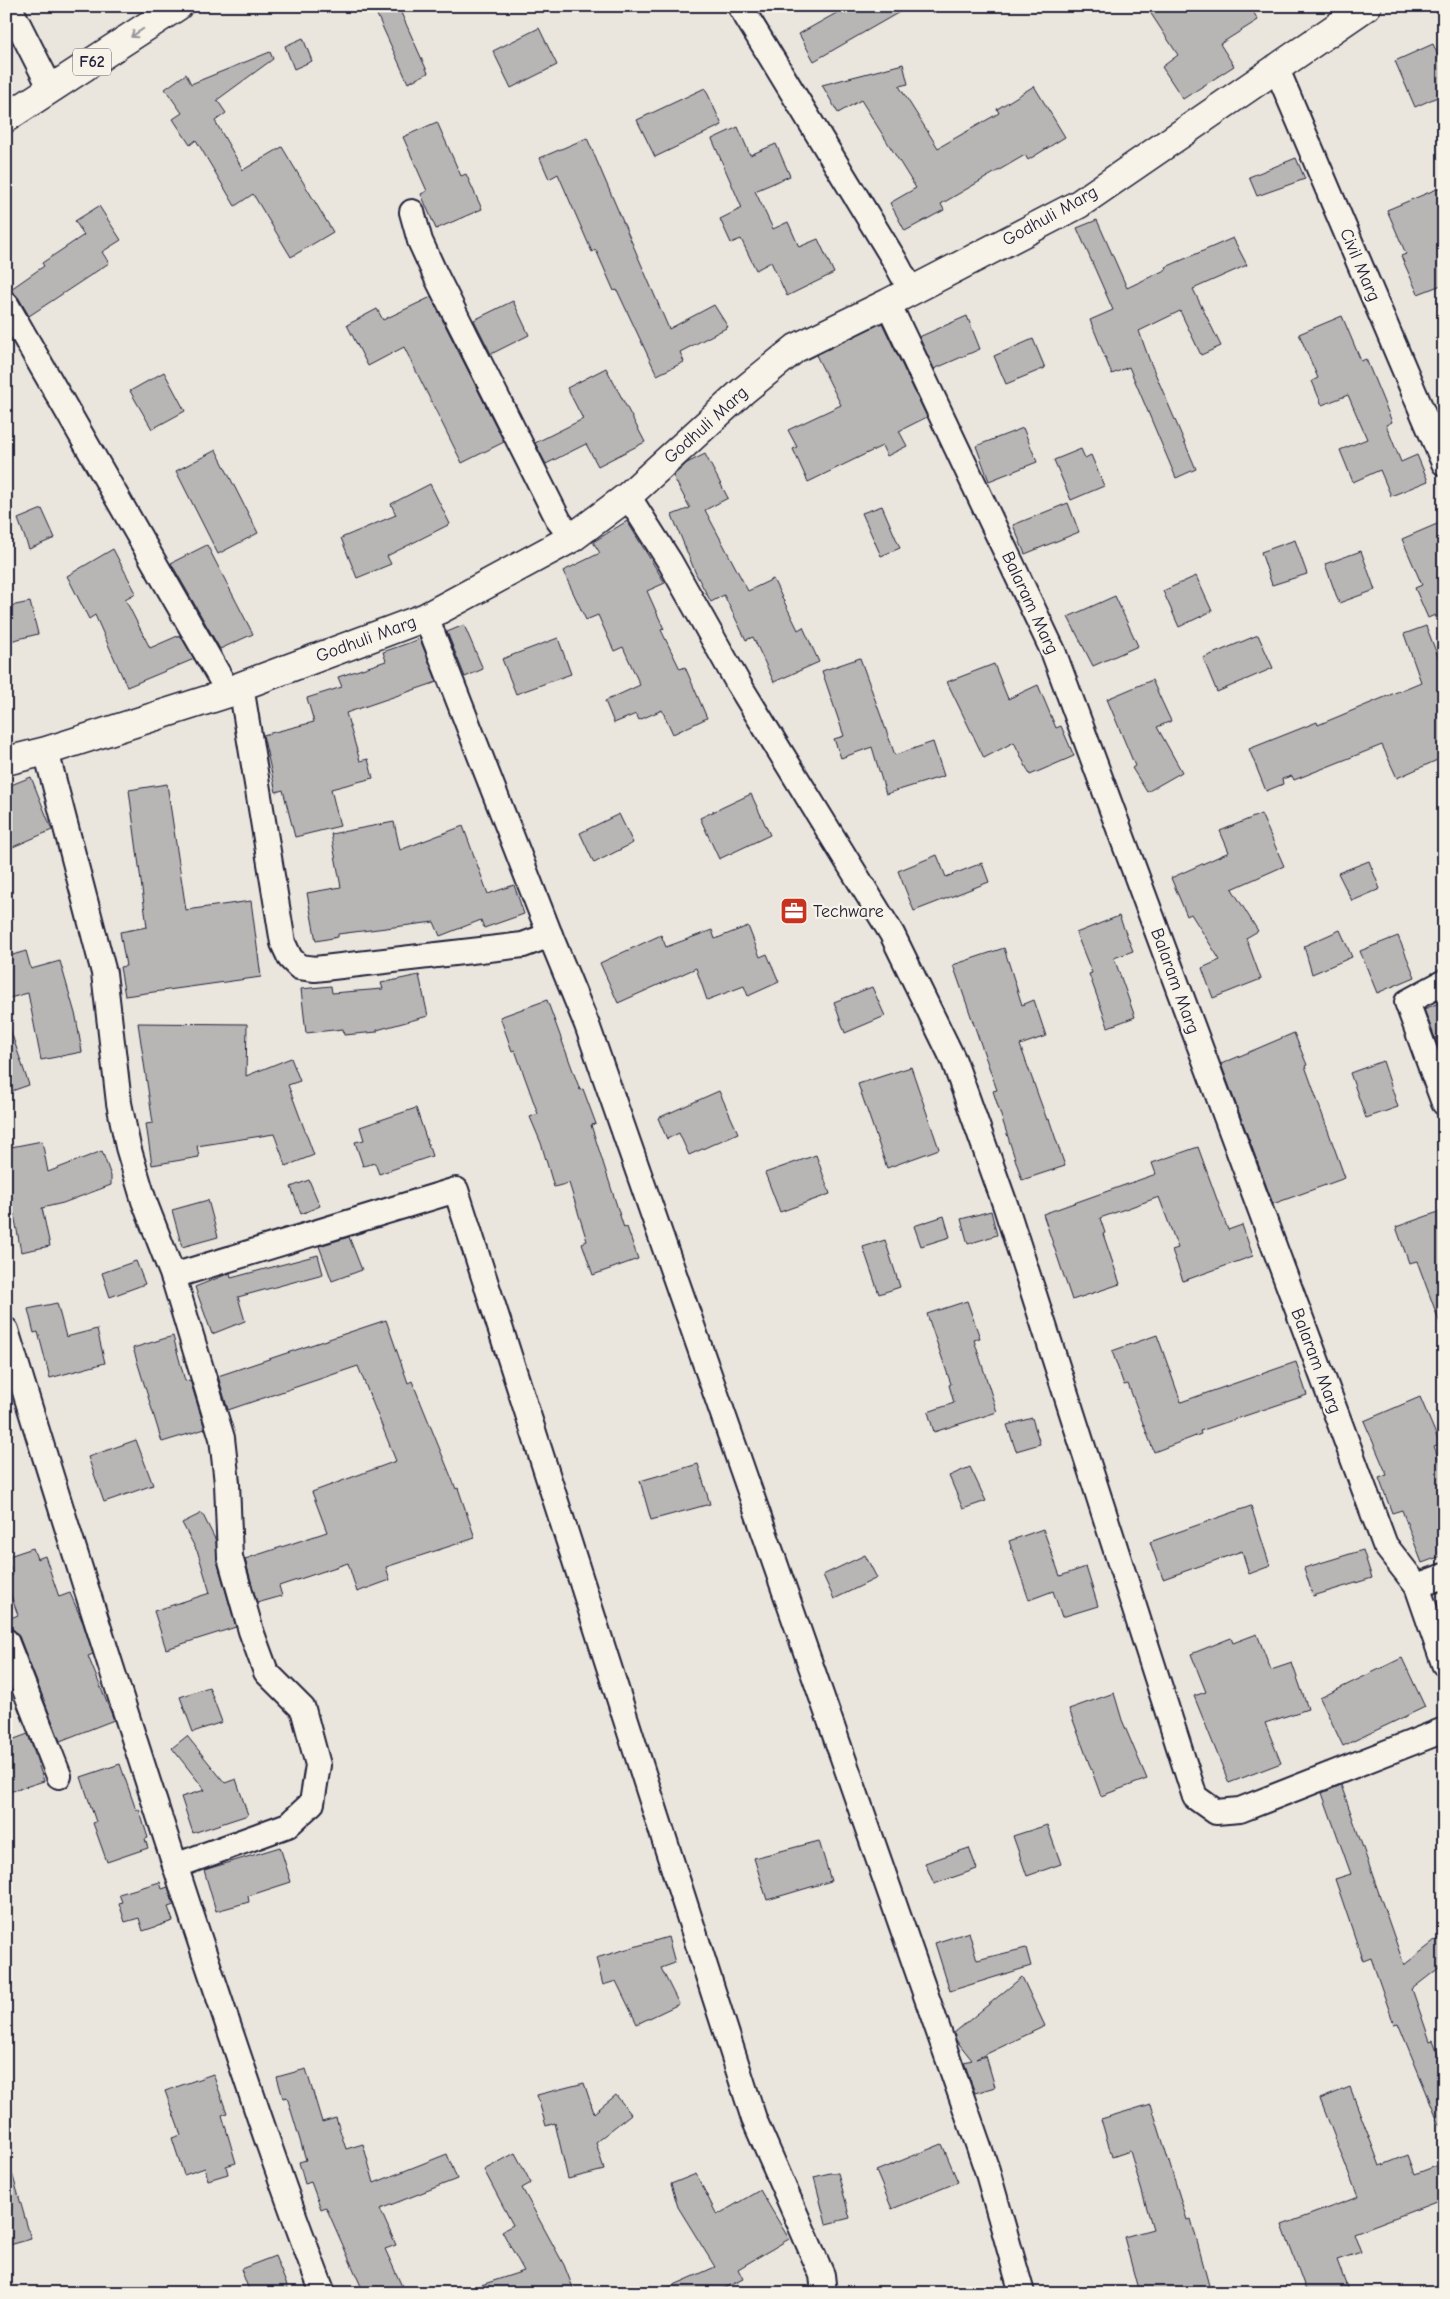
<svg xmlns="http://www.w3.org/2000/svg" width="1450" height="2299" viewBox="0 0 1450 2299" font-family="'Comic Neue',sans-serif">
<rect width="100%" height="100%" fill="#eae6de"/>
<filter id="ink" filterUnits="userSpaceOnUse"><feTurbulence type="fractalNoise" baseFrequency=".02" numOctaves="2"/><feDisplacementMap in="SourceGraphic" scale="10" xChannelSelector="R" yChannelSelector="G"/><feConvolveMatrix kernelMatrix="1 2 1 2 8 2 1 2 1" color-interpolation-filters="sRGB"/></filter>
<g filter="url(#ink)">
<!-- building -->
<g fill="#b8b6b5" stroke="#22223b">
<path d="M373,6h25l30,67 -20,10z"/>
<path d="M856,6h54l-96,55 -15,-27 41,-23 2,3z"/>
<path d="M1146,6h104l8,14 -38,24 14,22 -51,33 -21,-32 16,-12z"/>
<path d="M539,28l18,37 -46,23 -18,-37z"/>
<path d="M303,38l9,23 -18,8 -9,-23z"/>
<path d="M1433,44l11,25v25l-29,13 -20,-46z"/>
<path d="M270,52l3,7 -56,41 9,13 -11,8 28,49 39,-23 51,85 -42,25 -38,-63 -18,12 -39,-66 -6,5 -17,-26 9,-6 -17,-24 21,-15 5,10z"/>
<path d="M903,64l5,20 -9,2 39,62 61,-35 -2,-4 37,-23 31,51 -37,23 -3,-5 -84,49 3,6 -39,21 -15,-28 26,-15 -55,-88 -23,13 -16,-28z"/>
<path d="M705,88l17,37 -67,32 -18,-37z"/>
<path d="M437,122l24,54 5,-2 16,35 -46,20 -15,-35 6,-3 -24,-54z"/>
<path d="M738,127l12,28 26,-11 14,32 -35,15 18,38 15,-7 11,25 19,-8 16,34 -47,23 -16,-34 -15,8 -15,-31 -10,4 -11,-24 22,-11 -30,-69z"/>
<path d="M587,138l82,191 45,-24 14,22 -48,25 4,10 -27,13 -40,-85 -3,1 -18,-41 -4,2 -34,-78 -9,5 -9,-21z"/>
<path d="M1296,158l9,21 -48,17 -8,-19z"/>
<path d="M1444,186v98l-26,10 -17,-38 5,-2 -19,-44z"/>
<path d="M99,206l22,34 -19,12 7,11 -80,53 -11,-19 -10,-6 36,-25 -2,-3 42,-28 -9,-14z"/>
<path d="M1097,220l30,68 40,-19 -1,-2 67,-29 14,27 -54,24 28,57 -20,9 -21,-44 -41,20 10,28 47,110 -20,9 -47,-111 -17,7 -22,-54 23,-10 -36,-82z"/>
<path d="M431,297l73,145 -42,21 -58,-116 -36,19 -21,-41 30,-16 6,11z"/>
<path d="M513,301l16,34 -38,19 -17,-34z"/>
<path d="M967,316l13,33 -46,20 -15,-32z"/>
<path d="M1342,316l19,45 5,-2 26,63 -6,3 15,37 16,-7 11,26 -37,15 -11,-26 -27,12 -13,-32 27,-11 -19,-44 -26,10 -10,-24 6,-3 -19,-44z"/>
<path d="M882,323l45,94 -28,14 8,15 -20,10 -5,-10 -74,36 -15,-33 4,-2 -9,-17 53,-25 -25,-50z"/>
<path d="M1033,339l12,29 -39,16 -12,-28z"/>
<path d="M606,368l39,74 -47,24 -12,-22 -40,20 -11,-21 48,-24 -16,-31z"/>
<path d="M164,372l21,39 -33,18 -22,-38z"/>
<path d="M1023,428l14,34 -48,19 -13,-35z"/>
<path d="M1081,449l4,9 6,-3 13,31 -33,14 -17,-40z"/>
<path d="M216,450l42,83 -40,21 -42,-83z"/>
<path d="M705,454l23,44 -23,12 43,81 25,-12 25,51 5,-3 16,35 -45,20 -21,-45 -7,3 -22,-45 -13,7 -15,-28 -24,-59 18,-7 -17,-32 14,-13z"/>
<path d="M430,484l20,40 -63,32 4,8 -34,14 -16,-40 55,-23 -5,-11z"/>
<path d="M1068,503l11,29 -54,22 -12,-29z"/>
<path d="M882,506l18,42 -19,8 -19,-43z"/>
<path d="M42,509l13,29 -26,11 -11,-30z"/>
<path d="M627,521l38,62 -18,8 17,38 -3,1 19,39 5,-2 22,51 -34,16 -11,-24 -23,10 -3,-6 -22,9 -9,-22 35,-16 -17,-38 -9,4 -16,-36 -12,5 -23,-49 37,-18 -7,-11z"/>
<path d="M1444,521v114l-9,-20 -7,3 -13,-30 7,-3 -20,-46z"/>
<path d="M1295,540l12,34 -35,11 -11,-33z"/>
<path d="M207,545l46,89 -33,15 -49,-86z"/>
<path d="M113,549l23,44 -11,6 25,49 30,-13 14,24 -67,28 -32,-72 -6,4 -22,-43z"/>
<path d="M1361,551l14,39 -36,13 -14,-39z"/>
<path d="M1196,576l16,35 -33,16 -16,-36z"/>
<path d="M1115,596l23,50 -45,20 -25,-49z"/>
<path d="M30,602l8,32 -32,8v-35z"/>
<path d="M464,625l19,44 -18,8 -18,-45z"/>
<path d="M1426,626l18,46v85l-47,21 -15,-33 -88,35 -2,-4 -10,3 1,5 -17,7 -17,-42 68,-27 1,3 103,-43 -17,-48z"/>
<path d="M1258,635l15,33 -56,24 -14,-34z"/>
<path d="M558,638l13,36 -55,20 -14,-35z"/>
<path d="M420,639l17,43 -91,31 14,48 8,-2 5,19 -42,11 9,37 -45,11 -12,-47 -7,2 -13,-57 51,-13 -7,-24 35,-11 -4,-10 48,-16 -3,-9z"/>
<path d="M860,658l35,97 38,-13 11,34 -58,18 -14,-47 -31,11 -7,-19 10,-3 -22,-65z"/>
<path d="M994,664l14,35 30,-14 18,43 5,-2 13,30 -44,19 -16,-33 -30,16 -37,-76z"/>
<path d="M1152,680l19,41 -14,6 25,45 -35,20 -15,-24 3,-2 -28,-67z"/>
<path d="M31,777l21,53 -46,20v-63z"/>
<path d="M167,784l19,126 65,-9 10,76 -136,19 -5,-29 6,-1 -6,-34 27,-5 -18,-137z"/>
<path d="M751,794l19,41 -51,24 -19,-41z"/>
<path d="M619,814l14,29 -39,20 -14,-30z"/>
<path d="M1261,814l23,52 -52,23 26,42 -12,7 15,41 -48,19 -11,-30 18,-8 -29,-46 -4,2 -16,-38 58,-26 -9,-21z"/>
<path d="M394,822l6,28 63,-24 25,68 26,-9 10,29 -40,14 -3,-8 -41,16 -6,-14 -96,12v3l-22,4 -9,-48 34,-6 -10,-53z"/>
<path d="M937,855l9,22 36,-14 7,19 -75,29 -16,-40z"/>
<path d="M1369,861l11,28 -28,12 -14,-28z"/>
<path d="M1119,916l14,35 -19,7 21,59 -27,10 -19,-53 3,-1 -16,-40z"/>
<path d="M748,926l12,31 7,-3 12,28 -31,14 -4,-10 -37,14 -11,-32 -78,35 -18,-40 61,-28 5,12 46,-17 3,9z"/>
<path d="M1340,930l12,27 -40,17 -8,-28z"/>
<path d="M1398,936l17,41 -38,16 -17,-42z"/>
<path d="M1004,948l18,57 12,-5 12,36 -26,9 27,75 2,-1 16,47 -43,14 -29,-89 4,-1 -44,-125z"/>
<path d="M26,951l5,18 29,-8 16,56 6,35 -41,8 -13,-67 -22,6v-42z"/>
<path d="M419,975l9,41 -51,14v2l-33,3 -1,-6 -37,4 -5,-44 30,-3 1,7 51,-4 -2,-6z"/>
<path d="M872,987l13,29 -40,17 -11,-31z"/>
<path d="M547,1000l33,90 3,-1 13,35 -5,1 33,103 3,-1 11,32 -45,16 -11,-32 5,-2 -18,-58 -15,4 -13,-44 -11,-26 8,-3 -23,-64 -3,1 -12,-34z"/>
<path d="M1444,1001v61l-20,-53z"/>
<path d="M138,1023l109,1 -1,52 45,-18 9,23 -12,4 26,70 -28,11 -12,-32 -77,12 2,11 -47,8 -6,-41 7,-1z"/>
<path d="M10,1029l19,56 -23,8v-63z"/>
<path d="M1294,1033l13,32 -2,1 40,112 -72,26 -52,-140z"/>
<path d="M1383,1061l15,46 -32,11 -16,-45z"/>
<path d="M911,1067l28,82 -52,19 -29,-84z"/>
<path d="M719,1091l19,42 -49,22 -10,-22 -12,6 -9,-21z"/>
<path d="M416,1108l16,48 -53,18 -4,-11 -12,3 -8,-24 9,-2 -4,-13z"/>
<path d="M42,1141l6,31 54,-21 9,25v9l-48,18 -21,5 8,38 -29,6 -7,-38 -8,2v-68z"/>
<path d="M1198,1147l30,83 14,-5 11,31 -70,25 -11,-31 6,-2 -19,-51 -59,21 5,15 -2,1 17,50 -48,16 -29,-86 113,-40 -4,-11z"/>
<path d="M816,1155l14,39 -50,18 -15,-39z"/>
<path d="M309,1180l11,26 -19,8 -10,-27z"/>
<path d="M208,1200l10,37 -36,10 -10,-37z"/>
<path d="M1444,1210v116h-3l-24,-65 -8,2 -13,-36z"/>
<path d="M991,1211l6,24 -29,9 -7,-25z"/>
<path d="M944,1216l6,21 -29,9 -7,-20z"/>
<path d="M349,1237l13,33 -30,11 -13,-35z"/>
<path d="M885,1240l15,47 -21,7 -16,-47z"/>
<path d="M318,1255l5,19 -85,23 7,24 -33,13 -17,-47 35,-14 1,5z"/>
<path d="M136,1261l9,23 -35,13 -8,-24z"/>
<path d="M967,1301l13,37 -6,2 23,72 -63,20 -6,-20 26,-9 -5,-18 2,-1 -24,-70z"/>
<path d="M57,1303l9,34 31,-8 8,34 -55,15 -12,-46 -4,1 -6,-24z"/>
<path d="M386,1320l22,63 4,-2 44,108 2,-1 17,50 -89,29 4,13 -33,12 -9,-29 -69,23 3,10 -25,7 -12,-44 82,-27 -15,-40 84,-31 -38,-95 -130,44 -10,-34z"/>
<path d="M1157,1335l24,67 115,-40 11,33 -107,36 1,3 -47,18 -26,-68 -4,1 -12,-34z"/>
<path d="M173,1336l12,45 5,-1 15,49 -43,13 -29,-94z"/>
<path d="M1420,1397l20,47 -6,2 10,27v82l-22,8 -20,-53 -10,3 -13,-35 8,-3 -23,-54z"/>
<path d="M1032,1418l8,26 -24,7 -9,-26z"/>
<path d="M136,1440l17,45 -49,17 -16,-45z"/>
<path d="M698,1464l12,40 -59,16 -11,-39z"/>
<path d="M970,1467l16,34 -23,8 -14,-33z"/>
<path d="M1251,1506l19,60 -21,8 -7,-23 -79,28 -13,-37z"/>
<path d="M202,1513l14,28 1,20 19,66 -70,22 -12,-38 56,-18 -12,-40 -16,-30z"/>
<path d="M1043,1529l17,47 26,-9 12,39 -36,11 -9,-26 -24,9 -20,-59z"/>
<path d="M33,1548l4,11 8,-3 14,41 11,-4 13,30 10,31 -5,2 26,64 -54,21 -41,-105 -9,-8 -4,-8 12,-5 -12,-33v-5l7,-2 -7,-18z"/>
<path d="M1363,1550l9,28 -59,18 -9,-28z"/>
<path d="M865,1555l12,23 -43,21 -11,-24z"/>
<path d="M1257,1634l14,36 21,-7 16,46 -43,14 16,40 -52,20 -35,-87 12,-4 -15,-38 40,-16 2,5z"/>
<path d="M1402,1658l23,49 -82,39 -23,-48z"/>
<path d="M209,1687l13,35 -29,10 -13,-35z"/>
<path d="M1114,1693l8,27 25,59 -46,17 -32,-87z"/>
<path d="M28,1734l16,47 -38,12v-51z"/>
<path d="M187,1736l38,47 11,-4 12,36 -55,18 -12,-36 24,-7 -33,-42z"/>
<path d="M120,1764l16,46 3,-1 9,29 -3,1 3,9 -41,14 -14,-39 3,-1 -15,-45z"/>
<path d="M1341,1785l63,180 40,-31v30l-32,25 18,52 3,-1 11,28v67l-46,-112 -4,1 -23,-66 -8,3 -28,-82 16,-5 -29,-81z"/>
<path d="M1047,1825l14,39 -34,12 -14,-40z"/>
<path d="M819,1841l12,40 -64,19 -13,-42z"/>
<path d="M280,1847l11,35 -43,14 1,6 -33,9 -12,-41z"/>
<path d="M969,1848l8,21 -43,15 -9,-21z"/>
<path d="M160,1882l2,7 6,-2 6,18 -6,2 5,14 -30,10 -4,-13 -14,4 -6,-19 3,-1 -3,-8z"/>
<path d="M969,1932l8,28 49,-12 5,18 -81,25 -15,-48z"/>
<path d="M668,1937l7,26 -14,5 18,36 -42,20 -21,-43 -13,4 -7,-27z"/>
<path d="M1022,1977l23,49 -69,33 10,-3 9,31 -20,6 -11,-31 8,-2 -16,-20 -2,-7z"/>
<path d="M306,2069l16,53 14,-4 10,31 17,-5 11,39 73,-29 10,25 -77,30 16,36 -11,4 20,44h-41l-38,-86 -5,2 -10,-27 -6,2 -6,-22 7,-2 -19,-63 -4,1 -6,-21z"/>
<path d="M213,2074l14,39 -5,2 14,48 -10,3 2,8 -20,6 -3,-12 -21,7 -12,-37 9,-3 -16,-44z"/>
<path d="M584,2083l10,30 22,-18 15,19 -35,28 8,28 -36,9 -13,-56 -9,3 -9,-31z"/>
<path d="M1350,2087l30,79 28,-11 7,19 29,-11v36l-90,34 7,19 -24,8 12,33h-42l-25,-68 76,-28 -38,-98z"/>
<path d="M1151,2104l36,116 4,-1 20,74h-72l-15,-56 29,-8 -23,-78 -18,6 -11,-38z"/>
<path d="M942,2144l16,38 -66,27 -16,-38z"/>
<path d="M515,2153l16,30 -9,5 42,77 11,28h-105l-1,-4 55,-18 -22,-40 11,-6 -29,-55z"/>
<path d="M12,2173l19,66 -25,7v-72z"/>
<path d="M830,2173h8l12,45 -24,6 -12,-47z"/>
<path d="M696,2174l21,41 43,-25 29,49 -51,30 5,10 -28,14h-59l59,-26 -37,-60 -7,-23z"/>
<path d="M275,2256l15,37h-40l-9,-24z"/>
</g>
<g fill="none" stroke-linecap="round" stroke-linejoin="round">
<defs>
<g id="street">
<path d="M9,6l42,83"/>
<path d="M740,6l155,255 16,30"/>
<path d="M1276,67l168,396"/>
<path d="M412,212l8,29 16,35 123,245 13,17"/>
<path d="M888,303l165,348 332,894 32,41 27,78"/>
<path d="M6,304l223,389"/>
<path d="M628,496l42,66 68,121 154,251 62,127 52,146 189,590 21,15 24,-2 204,-80"/>
<path d="M426,617l124,318 37,90 400,1145 35,123"/>
<path d="M241,686l42,257 7,15 9,9 16,2 208,-24 27,-10"/>
<path d="M46,751l58,222 15,130 9,44 16,54 29,75 49,162 5,45 3,74 21,74 15,41 37,37 15,56 -6,38 -24,22 -113,41"/>
<path d="M1444,982l-37,20 37,101"/>
<path d="M173,1276l283,-86 298,929 68,156 2,18"/>
<path d="M6,1330c64,209 130,418 199,626 38,113 75,226 118,337"/>
<path d="M1417,1586l27,-10"/>
<path d="M6,1641l53,135"/>
</g>
<path id="secondary" d="M6,761l40,-10 183,-58 12,-7 185,-69 146,-79 56,-42 115,-105 53,-43 92,-45 191,-99 288,-198"/>
<path id="primary" d="M6,118l172,-112"/>
</defs>
<!-- street casing -->
<use href="#street" stroke="#22223b" stroke-width="28"/>
<!-- secondary casing -->
<use href="#secondary" stroke="#22223b" stroke-width="31"/>
<!-- primary casing -->
<use href="#primary" stroke="#22223b" stroke-width="31"/>
<!-- street -->
<use href="#street" stroke="#f7f3e8" stroke-width="24"/>
<!-- secondary -->
<use href="#secondary" stroke="#f7f3e8" stroke-width="28"/>
<!-- primary -->
<use href="#primary" stroke="#f7f3e8" stroke-width="28"/>
</g>
<!-- one-way arrows -->
<defs><path id="oneway-shaft" d="M-6 0H5M1.5-3L5.5 0L1.5 3" fill="none" stroke-width="1.6" stroke-linecap="round" stroke-linejoin="round" transform="scale(1.25)"/></defs>
<use stroke="#97959a" href="#oneway-shaft" transform="translate(137 33) rotate(147)"/>
</g>
<!-- icons -->
<defs>
<symbol id="office-square" viewBox="-11 -11 22 22"><rect x="-9" y="-9" width="18" height="18" rx="4" fill="#c8321e" stroke="#f7f3e8"/><path d="M-6-3h4V-5.5h4V-3h4V5H-6ZM-1-4.5V-3h2v-1.5ZM-6 0V1H6V0Z" fill="#fff"/></symbol>
</defs>
<g fill-rule="evenodd">
<use href="#office-square" x="778" y="895" width="32" height="32"/>
</g>
<g text-anchor="middle" dominant-baseline="central" stroke-width="4.5" stroke-linejoin="round" paint-order="stroke">
<!-- shield labels -->
<rect fill="#f7f3e8" stroke="#62616f" stroke-width="1" x="73" y="48.5" width="38" height="27" rx="4"/>
<g font-size="16" font-weight="bold" fill="#22223b">
<text x="92" y="62">F62</text>
</g>
<!-- street labels -->
<g font-size="18" fill="#22223b" stroke="#f7f3e8">
<text transform="translate(1050 216) rotate(-29)">Godhuli Marg</text>
<text transform="translate(1360 265) rotate(67)">Civil Marg</text>
<text transform="translate(706 425) rotate(-42)">Godhuli Marg</text>
<text transform="translate(1030 603) rotate(65)">Balaram Marg</text>
<text transform="translate(366 639) rotate(-20)">Godhuli Marg</text>
<text transform="translate(1175 981) rotate(70)">Balaram Marg</text>
<text transform="translate(1316 1361) rotate(69)">Balaram Marg</text>
</g>
<!-- poi labels -->
<g font-size="18" fill="#22223b" stroke="#f7f3e8" text-anchor="start">
<text x="813" y="911">Techware</text>
</g>
</g>
<!-- margin -->
<rect width="1450" height="2299" fill="none" stroke="#f7f3e8" stroke-width="25"/>
<rect x="12" y="12" width="1425" height="2274" fill="none" stroke="#22223b" stroke-width="2" filter="url(#ink)"/>
</svg>
